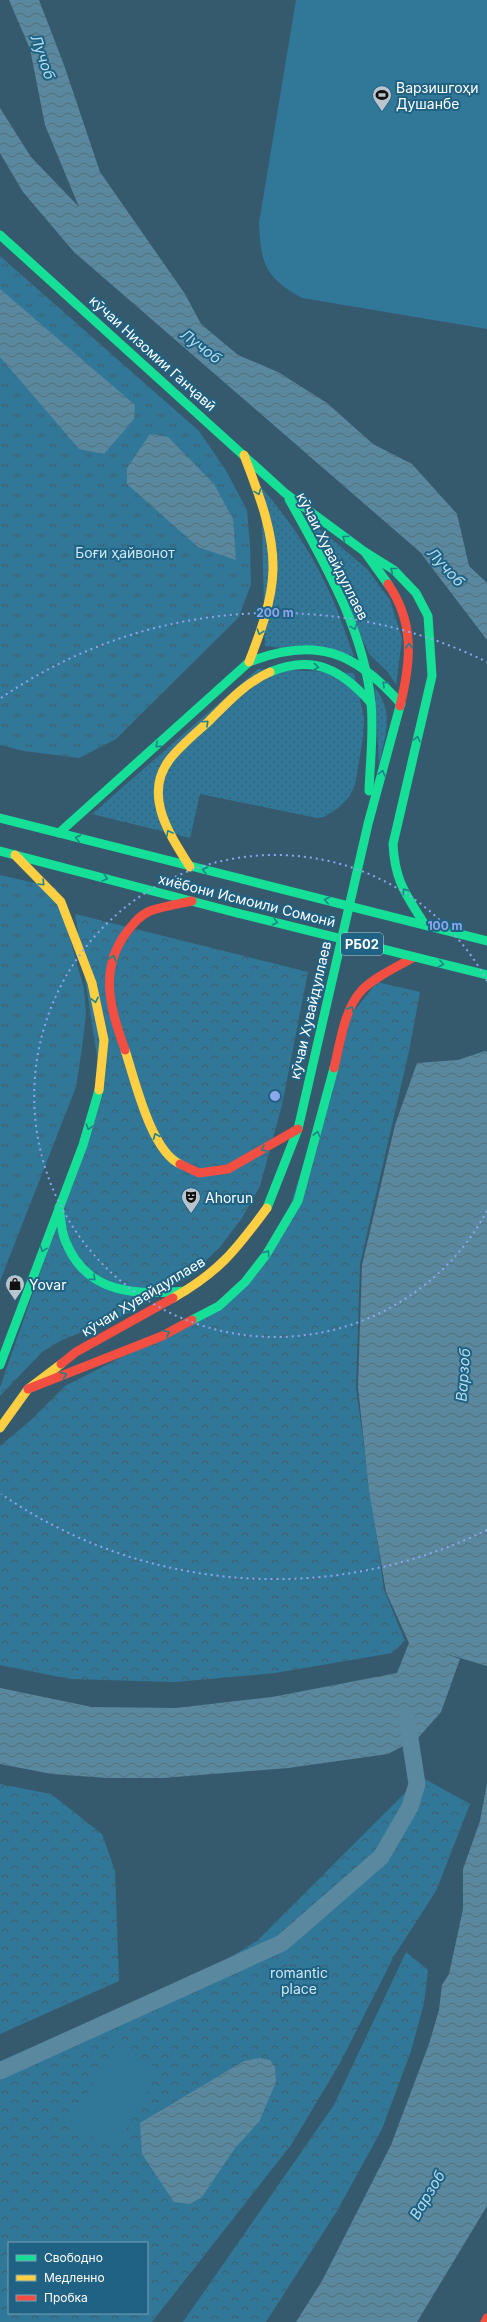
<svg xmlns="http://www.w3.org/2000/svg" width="487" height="2322" viewBox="0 0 487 2322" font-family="Inter,sans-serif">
<defs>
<pattern id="grass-dots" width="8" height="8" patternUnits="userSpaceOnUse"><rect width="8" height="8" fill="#317798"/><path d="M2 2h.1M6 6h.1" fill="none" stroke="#405f6e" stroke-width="1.8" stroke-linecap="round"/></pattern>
<pattern id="forest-crowns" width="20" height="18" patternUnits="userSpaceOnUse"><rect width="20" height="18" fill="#317798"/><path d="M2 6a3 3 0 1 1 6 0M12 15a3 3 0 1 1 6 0" fill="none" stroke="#405f6e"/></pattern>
<pattern id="park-tufts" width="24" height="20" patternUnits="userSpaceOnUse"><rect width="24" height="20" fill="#317798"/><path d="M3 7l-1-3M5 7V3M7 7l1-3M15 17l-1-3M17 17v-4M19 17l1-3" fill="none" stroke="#405f6e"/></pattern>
<pattern id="water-waves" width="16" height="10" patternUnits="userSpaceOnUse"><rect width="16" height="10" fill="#5a889e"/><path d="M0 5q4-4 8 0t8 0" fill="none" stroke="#54707d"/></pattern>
</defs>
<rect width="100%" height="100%" fill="#365a6d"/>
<!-- grass -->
<g fill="url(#grass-dots)">
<path d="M261,487c26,30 49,63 66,100 11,22 18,46 27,69l-89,-10z"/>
<path d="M308,519l59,50 23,31 12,39 -6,46 -8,-13 -19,-18z"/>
<path d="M258,669l96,4 10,45 -1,20 -8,47 -6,12 -11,11 -14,9 -7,1 -117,-24 -10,44 -98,-24z"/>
<path d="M375,688c20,26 10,47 4,77z"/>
</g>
<!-- forest -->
<g fill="url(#forest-crowns)" fill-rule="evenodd">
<path d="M75,914l233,58 -26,133 -22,81 -18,32 -22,29 -30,29 -65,39 -63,25 -20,12 -42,44v-8l7,-21 96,-272z"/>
<path d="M377,982l43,10 -11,59 -49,213 -4,124 28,202 21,51 -13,12 -117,20 -100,9 -105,-3 -70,-14v-219l31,-26 34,-34 155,-79 60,-69 70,-222z"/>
<path d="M421,1777l49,27 -34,87 -42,65 -54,107 -49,82 -139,177h-152v-261l211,-92 46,-28zM9,2243h138v70h-138z"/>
<path d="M0,1784l51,10 51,40 13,37 4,110 -119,53z"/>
<path d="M406,1952l22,18 -4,33 -13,48 -29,78 -45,82 -71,111h-83l151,-217z"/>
</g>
<!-- park -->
<g fill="url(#park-tufts)">
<path d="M0,256l199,175 26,38 22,41 3,37 1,37 -12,33 -123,122 -37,19 -55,-7 -24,-6z"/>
<path d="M0,875l56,13 28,101 2,25 -4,34 -6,39 -76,194z"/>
<circle cx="300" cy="1980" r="19"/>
</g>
<!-- pitch -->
<g fill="#317798">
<path d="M296,0h191v329l-185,-31c-37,-21 -41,-33 -43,-75z"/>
<path d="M116,2044l44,26 -46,79 -44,-26z"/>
</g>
<!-- water -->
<g fill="url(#water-waves)">
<path d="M9,0h30l25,65 36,107 85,122 16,30 37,31 40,17 49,31 46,41 39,20 45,50 12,52 18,17v57l-67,-88 -346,-300 -51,-60 -23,-39v-45l31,49 48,50 -34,-82 -15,-76z"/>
<path d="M0,289l135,116 -1,14 -30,35 -25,-5 -79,-92z"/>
<path d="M150,434l18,3 46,47 19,35 3,41 -38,-13 -71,-63v-16z"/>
<path d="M485,1051l2,1v614l-47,-14 20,7 -19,53 -23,26 -30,16 -100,14 -125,10h-56l-55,-4 -52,-10v-76l92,19 84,1 96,-11 125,-24 12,-30 -23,-51 -17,-102 -11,-103 4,-122 33,-140 22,-62 41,-3z"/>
<path d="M487,1783v423l-70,116h-121l26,-41 69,-136 38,-101 10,-34 3,-25 7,-11 14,-65v-40l17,-48z"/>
<path d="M260,2058l10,2 5,7 1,15 -17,40 -24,26 -33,49 -12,7 -16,-2 -32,-48 -2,-31 104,-62z"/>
</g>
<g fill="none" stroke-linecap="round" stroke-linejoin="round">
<!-- canal -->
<path stroke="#5a889e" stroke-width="17" d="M0,2071l282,-128 99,-86 29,-50 7,-23 -10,-65"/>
<!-- fast -->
<g stroke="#16e098" stroke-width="9">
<path d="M0,235l285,258 80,59 23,32"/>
<path d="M289,499c35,64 75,130 82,204 3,29 -1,59 -2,88"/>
<path d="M365,552l29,18 22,23 12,23 4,60 -39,168c2,38 13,50 32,81"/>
<path d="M270,672c44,-18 72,-2 101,31"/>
<path d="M0,818l242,61"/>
<path d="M59,833l190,-171c66,-26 106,-11 152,42"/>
<path d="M0,851l237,62"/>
<path d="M59,1207c2,11 2,23 6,33 21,55 71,55 120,51"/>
<path d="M267,1208l31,-79 70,-305 32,-118"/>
<path d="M192,1320l27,-14 26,-24 21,-27 32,-54 36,-133"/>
<path d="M0,1365l83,-220 16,-55"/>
</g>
<!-- slow -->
<g stroke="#ffcf43" stroke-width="9">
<path d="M244,455c14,37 30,76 29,115 -1,32 -13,63 -24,92"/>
<path d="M15,855l46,47 31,81 12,57 -5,50"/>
<path d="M190,867c-20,-32 -48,-72 -20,-108 11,-14 26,-26 39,-38 19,-19 36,-38 61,-49"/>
<path d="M125,1050c10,30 26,101 55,114"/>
<path d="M173,1298c46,-26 63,-48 94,-90"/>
<path d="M0,1428l28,-39 33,-25"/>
</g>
<!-- jam -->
<g stroke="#f24e42" stroke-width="9">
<path d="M388,584c27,39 23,78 12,122"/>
<path d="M125,1050c-14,-40 -27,-79 1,-117 7,-9 14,-18 24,-22 13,-5 29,-7 42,-10"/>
<path d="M334,1068c6,-24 10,-59 28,-78 14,-14 35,-23 52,-33"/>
<path d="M180,1164l19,9 29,-4 70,-40"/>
<path d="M61,1364l15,-12 97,-54"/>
<path d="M28,1389l134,-53 30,-16"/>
<path d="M485,2322l2,-4"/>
</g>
<!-- fast-bridge -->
<g stroke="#16e098" stroke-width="9">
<path d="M242,879l245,62"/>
<path d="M237,913l250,62"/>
</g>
</g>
<!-- one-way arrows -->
<defs><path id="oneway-chevron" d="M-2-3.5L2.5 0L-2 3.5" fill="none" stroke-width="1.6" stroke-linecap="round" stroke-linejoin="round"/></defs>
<g stroke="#1e8288">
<use href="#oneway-chevron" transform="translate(258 492) rotate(70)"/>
<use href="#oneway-chevron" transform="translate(345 538) rotate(-143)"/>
<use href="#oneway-chevron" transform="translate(393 570) rotate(-142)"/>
<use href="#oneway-chevron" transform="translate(354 627) rotate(69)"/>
<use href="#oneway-chevron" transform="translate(260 632) rotate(108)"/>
<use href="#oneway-chevron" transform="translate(409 646) rotate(-92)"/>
<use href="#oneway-chevron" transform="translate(316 667) rotate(6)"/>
<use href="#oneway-chevron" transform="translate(385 684) rotate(-136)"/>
<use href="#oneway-chevron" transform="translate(206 723) rotate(-43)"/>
<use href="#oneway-chevron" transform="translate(417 739) rotate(-77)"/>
<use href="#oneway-chevron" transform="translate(158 745) rotate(138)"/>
<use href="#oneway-chevron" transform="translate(382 773) rotate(-75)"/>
<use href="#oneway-chevron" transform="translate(169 833) rotate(-119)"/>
<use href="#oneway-chevron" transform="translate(78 838) rotate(-166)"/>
<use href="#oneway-chevron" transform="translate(205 870) rotate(-166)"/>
<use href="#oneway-chevron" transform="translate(105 878) rotate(15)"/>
<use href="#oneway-chevron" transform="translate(42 883) rotate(46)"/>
<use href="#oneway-chevron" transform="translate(405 891) rotate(-125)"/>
<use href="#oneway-chevron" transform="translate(327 900) rotate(-166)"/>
<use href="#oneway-chevron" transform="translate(275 922) rotate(14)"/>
<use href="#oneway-chevron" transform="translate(113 958) rotate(-73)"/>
<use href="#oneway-chevron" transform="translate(441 964) rotate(14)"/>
<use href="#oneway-chevron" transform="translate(95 1000) rotate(78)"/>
<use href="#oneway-chevron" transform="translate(351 1009) rotate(-61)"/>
<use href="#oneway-chevron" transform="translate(89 1127) rotate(107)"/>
<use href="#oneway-chevron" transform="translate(317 1134) rotate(-76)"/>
<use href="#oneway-chevron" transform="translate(156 1136) rotate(-113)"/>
<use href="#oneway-chevron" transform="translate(264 1149) rotate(149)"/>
<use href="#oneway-chevron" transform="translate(43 1249) rotate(110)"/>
<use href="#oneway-chevron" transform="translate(267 1253) rotate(-55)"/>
<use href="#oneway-chevron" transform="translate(93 1278) rotate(42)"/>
<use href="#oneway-chevron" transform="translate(167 1333) rotate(-28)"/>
<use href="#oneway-chevron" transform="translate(64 1375) rotate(-22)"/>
</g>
<!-- distance rings -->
<g fill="none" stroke="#8ea6ec" stroke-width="2" stroke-dasharray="2 4">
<path d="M487 1211A241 241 0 1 1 487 981"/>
<path d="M487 1530A483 483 0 0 1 1 1494M1 698A483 483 0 0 1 487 662"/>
</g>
<!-- icons -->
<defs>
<symbol id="stadium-pin" viewBox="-11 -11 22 30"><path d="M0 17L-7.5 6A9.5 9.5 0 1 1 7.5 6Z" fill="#b9c5cc" stroke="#206283"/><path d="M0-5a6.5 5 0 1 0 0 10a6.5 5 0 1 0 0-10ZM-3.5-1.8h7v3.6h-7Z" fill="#111"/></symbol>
<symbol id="theatre-pin" viewBox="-11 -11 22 30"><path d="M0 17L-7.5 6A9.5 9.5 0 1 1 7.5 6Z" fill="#b9c5cc" stroke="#206283"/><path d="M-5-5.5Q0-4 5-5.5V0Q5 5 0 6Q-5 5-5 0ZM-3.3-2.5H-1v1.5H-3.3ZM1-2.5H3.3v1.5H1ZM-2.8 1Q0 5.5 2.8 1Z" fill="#111"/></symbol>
<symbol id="shop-pin" viewBox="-11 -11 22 30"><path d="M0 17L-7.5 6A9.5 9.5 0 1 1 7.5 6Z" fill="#b9c5cc" stroke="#206283"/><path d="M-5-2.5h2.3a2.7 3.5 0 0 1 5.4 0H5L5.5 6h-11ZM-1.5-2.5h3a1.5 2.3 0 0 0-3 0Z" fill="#111"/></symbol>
</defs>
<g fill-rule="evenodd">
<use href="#stadium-pin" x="371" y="84" width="22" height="30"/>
<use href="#theatre-pin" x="180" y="1186" width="22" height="30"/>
<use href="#shop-pin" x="4" y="1273" width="22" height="30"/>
</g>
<g text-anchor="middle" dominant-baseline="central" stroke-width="4" stroke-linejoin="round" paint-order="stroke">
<!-- shield labels -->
<rect fill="#206283" stroke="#bcd0da" stroke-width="1" x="341" y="933" width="42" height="22" rx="3"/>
<g font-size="13" font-weight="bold" fill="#fff">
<text x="362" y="944">РБ02</text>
</g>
<!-- poi labels -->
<g font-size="14" fill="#fff" stroke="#206283" text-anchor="start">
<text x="396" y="87">Варзишгоҳи<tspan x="396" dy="16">Душанбе</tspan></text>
<text x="205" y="1197">Ahorun</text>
<text x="29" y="1284">Yovar</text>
</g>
<!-- street labels -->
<g font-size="14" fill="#fff" stroke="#206283">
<text transform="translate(153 353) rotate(42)">кӯчаи Низомии Ганҷавӣ</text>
<text transform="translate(333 556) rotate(63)">кӯчаи Хувайдуллаев</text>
<text transform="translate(247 900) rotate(14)">хиёбони Исмоили Сомонӣ</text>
<text transform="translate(310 1010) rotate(-77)">кӯчаи Хувайдуллаев</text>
<text transform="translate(143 1296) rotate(-31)">кӯчаи Хувайдуллаев</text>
</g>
<!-- park labels -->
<g font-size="14" fill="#cbe9f7" stroke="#206283">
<text x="125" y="552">Боғи ҳайвонот</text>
<text x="299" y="1972">romantic<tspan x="299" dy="16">place</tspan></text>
</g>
<!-- water labels -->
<g font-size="15" font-style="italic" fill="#b3ddf0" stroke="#206283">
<text transform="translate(43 57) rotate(71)">Лучоб</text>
<text transform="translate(201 346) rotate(37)">Лучоб</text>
<text transform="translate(446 567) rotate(47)">Лучоб</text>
<text transform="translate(463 1375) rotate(-86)">Варзоб</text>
<text transform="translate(427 2195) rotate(-59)">Варзоб</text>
</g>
</g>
<circle cx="275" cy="1096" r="6" fill="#8ea6ec" stroke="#206283" stroke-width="2"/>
<g font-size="12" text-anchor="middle" font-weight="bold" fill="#8ea6ec" stroke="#206283" stroke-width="4" stroke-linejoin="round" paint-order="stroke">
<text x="275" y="617">200 m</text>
<text x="445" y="930">100 m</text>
</g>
<!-- legend -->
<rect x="8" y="2242" width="140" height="72" fill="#206283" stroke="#79a1b5"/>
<rect x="16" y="2255" width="20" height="6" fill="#16e098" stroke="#79a1b5"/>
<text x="44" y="2262" font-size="12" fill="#ffffff">Свободно</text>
<rect x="16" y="2275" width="20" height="6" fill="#ffcf43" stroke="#79a1b5"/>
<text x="44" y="2282" font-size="12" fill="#ffffff">Медленно</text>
<rect x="16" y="2295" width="20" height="6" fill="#f24e42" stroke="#79a1b5"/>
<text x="44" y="2302" font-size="12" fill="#ffffff">Пробка</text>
</svg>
